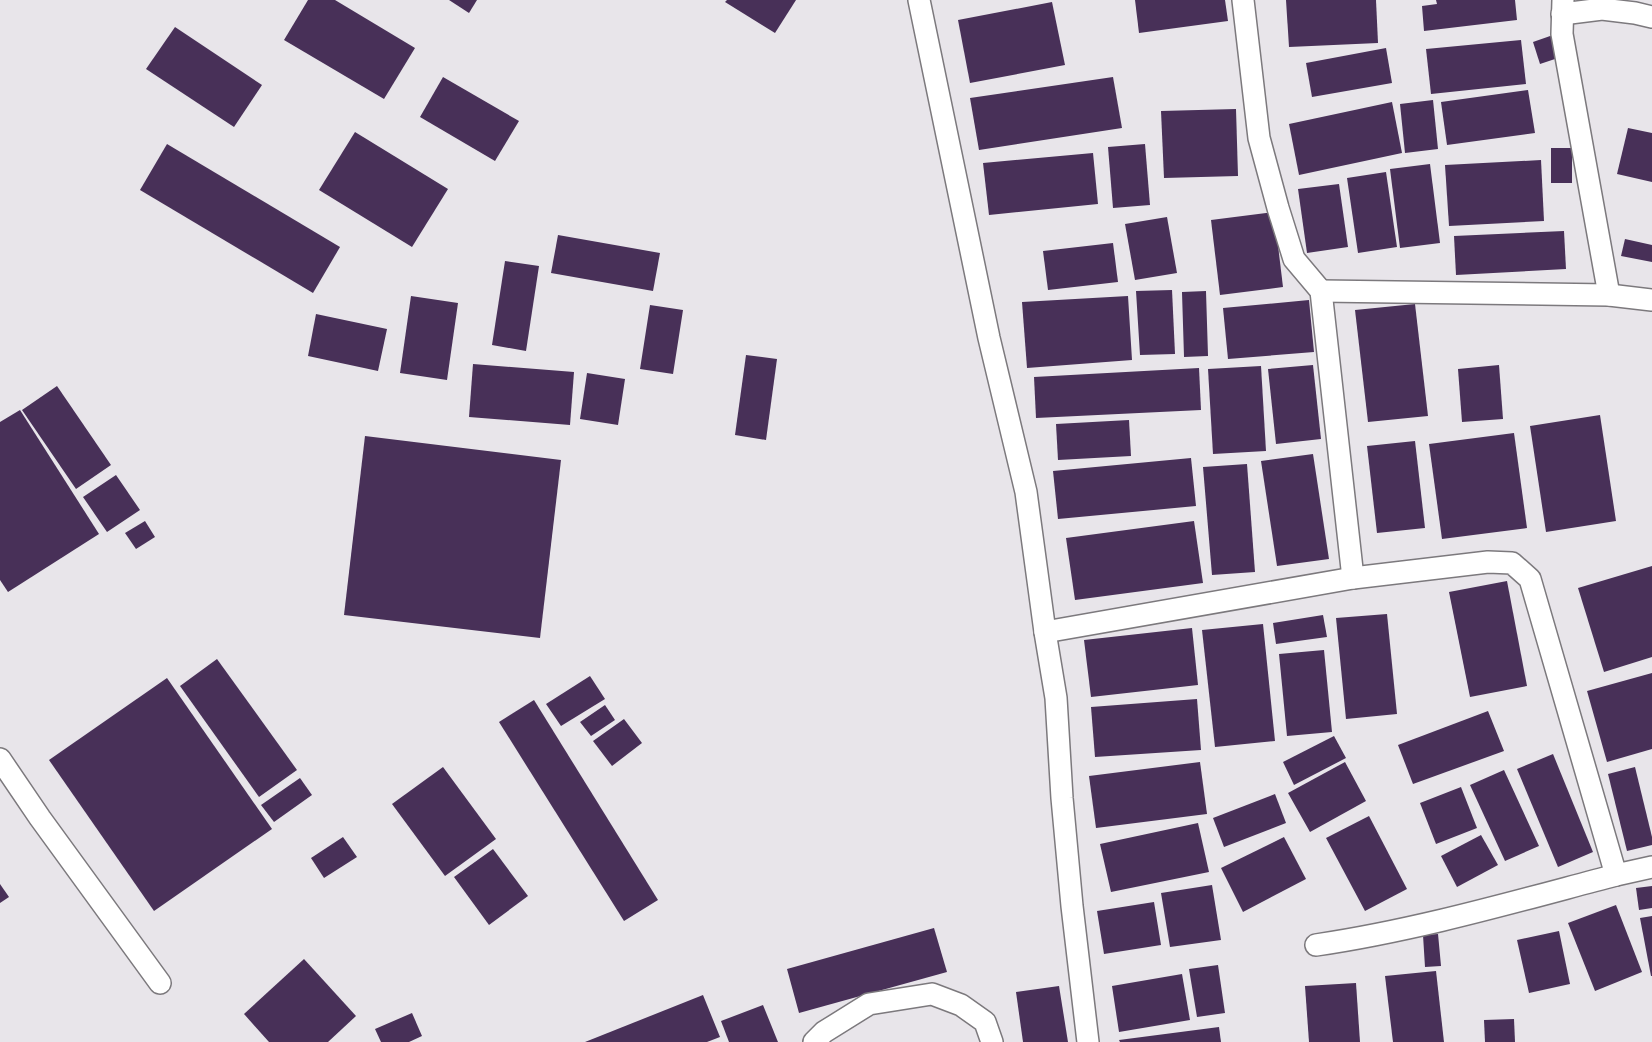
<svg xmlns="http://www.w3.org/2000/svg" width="1652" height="1042" viewBox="0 0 1652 1042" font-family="Montserrat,sans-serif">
<rect width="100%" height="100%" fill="#e8e5ea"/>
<!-- building -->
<g fill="#483058">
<path d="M308,0h27l80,48 -31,51 -100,-59z"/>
<path d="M449,0h28l-8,13z"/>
<path d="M727,0h69l-21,33 -50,-31z"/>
<path d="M1135,0h90l3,21 -89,12z"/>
<path d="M1286,0h90l2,43 -89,4z"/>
<path d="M1436,0h79l2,20 -93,11 -2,-25 15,-2z"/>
<path d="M1052,2l13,63 -95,18 -12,-63z"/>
<path d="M175,27l87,58 -28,42 -88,-58z"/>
<path d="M1553,35l8,22 -21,7 -7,-22z"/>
<path d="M1521,40l5,44 -95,10 -5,-45z"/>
<path d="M1386,48l6,35 -80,14 -6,-34z"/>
<path d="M443,77l76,44 -24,40 -75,-44z"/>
<path d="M1113,77l9,51 -143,22 -9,-52z"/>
<path d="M1528,90l7,43 -88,12 -6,-43z"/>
<path d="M1433,100l5,49 -33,4 -5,-49z"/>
<path d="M1392,102l10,51 -103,22 -10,-51z"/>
<path d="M1236,109l2,67 -74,2 -3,-67z"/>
<path d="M1628,128l24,5v49l-35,-8z"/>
<path d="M355,132l93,57 -36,58 -93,-57z"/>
<path d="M167,144l173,103 -27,46 -173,-103z"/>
<path d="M1145,144l5,61 -37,3 -5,-61z"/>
<rect x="1551" y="148" width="21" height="35"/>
<path d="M1093,153l5,51 -109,11 -6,-52z"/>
<path d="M1541,160l3,61 -95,5 -4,-61z"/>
<path d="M1430,164l10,79 -40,5 -10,-79z"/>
<path d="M1386,172l11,75 -39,6 -11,-75z"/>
<path d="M1339,184l9,63 -41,6 -9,-64z"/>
<path d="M1274,212l9,75 -63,8 -9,-75z"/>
<path d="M1167,217l10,56 -42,7 -10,-56z"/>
<path d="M1564,231l2,38 -110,6 -2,-39z"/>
<path d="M558,235l102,18 -7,38 -102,-18z"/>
<path d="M1625,239l27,6v17l-31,-6z"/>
<path d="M1113,243l5,39 -70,8 -5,-39z"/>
<path d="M505,261l34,5 -13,85 -34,-6z"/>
<path d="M1172,290l3,64 -35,1 -4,-64z"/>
<path d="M1206,291l2,65 -24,1 -2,-65z"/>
<path d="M411,296l47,7 -11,77 -47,-7z"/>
<path d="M1128,296l4,64 -105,8 -5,-66z"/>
<path d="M1309,300l5,52 -86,7 -5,-51z"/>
<path d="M1415,304l13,112 -60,6 -13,-112z"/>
<path d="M650,305l33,5 -10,64 -33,-5z"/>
<path d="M316,314l71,15 -9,42 -70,-15z"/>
<path d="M746,355l31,4 -11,81 -31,-5z"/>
<path d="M473,364l101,8 -4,53 -101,-8z"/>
<path d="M1313,365l8,74 -45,5 -8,-75z"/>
<path d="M1499,365l4,54 -41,3 -4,-53z"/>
<path d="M1261,366l5,85 -53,3 -5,-85z"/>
<path d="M1199,368l2,42 -165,8 -2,-41z"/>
<path d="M587,373l38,6 -7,46 -38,-6z"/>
<path d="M57,386l54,79 -35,24 -54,-79z"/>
<path d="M20,410l79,124 -91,58 -8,-12v-158z"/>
<path d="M1600,415l16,106 -70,11 -16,-106z"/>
<path d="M1129,420l2,36 -73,4 -2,-36z"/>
<path d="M1514,433l13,95 -85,11 -13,-95z"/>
<path d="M365,436l196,24 -21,178 -196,-23z"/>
<path d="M1415,441l10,87 -48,5 -10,-87z"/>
<path d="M1313,454l16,105 -52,7 -16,-105z"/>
<path d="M1191,458l5,48 -138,13 -5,-48z"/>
<path d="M1247,464l8,108 -43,3 -9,-108z"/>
<path d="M116,475l24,35 -33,22 -24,-35z"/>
<path d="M145,521l10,16 -19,12 -11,-16z"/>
<path d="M1194,521l9,62 -128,17 -9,-62z"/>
<path d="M1652,566v91l-48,15 -26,-84z"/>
<path d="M1507,581l20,105 -57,11 -21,-105z"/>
<path d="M1387,614l10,100 -51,5 -10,-101z"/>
<path d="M1323,615l4,22 -51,7 -3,-21z"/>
<path d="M1263,624l12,117 -60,6 -13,-117z"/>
<path d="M1192,628l6,57 -107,12 -7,-57z"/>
<path d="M1324,650l8,82 -45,4 -8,-82z"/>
<path d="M217,659l80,111 -38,27 -79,-111z"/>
<path d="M1652,673v76l-45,13 -20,-71z"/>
<path d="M590,676l15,23 -44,27 -15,-22z"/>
<path d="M167,678l105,151 -118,82 -105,-151z"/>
<path d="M1197,699l4,51 -106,7 -4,-50z"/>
<path d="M534,700l124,200 -34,21 -125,-199z"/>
<path d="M605,705l10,15 -24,16 -11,-14z"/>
<path d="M1488,711l16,40 -91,33 -15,-39z"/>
<path d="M624,719l18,24 -30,23 -19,-25z"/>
<path d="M1334,736l12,22 -52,27 -11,-23z"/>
<path d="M1553,754l40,98 -35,15 -41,-98z"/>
<path d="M1200,762l7,52 -111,14 -7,-52z"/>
<path d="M1345,762l21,39 -56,31 -22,-39z"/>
<path d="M443,767l53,72 -51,37 -53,-72z"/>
<path d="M1635,767l17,70v8l-25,6 -19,-77z"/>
<path d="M1504,770l35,76 -34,15 -35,-76z"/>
<path d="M300,778l12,17 -38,27 -13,-17z"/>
<path d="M1461,787l16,41 -41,16 -16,-41z"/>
<path d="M1275,794l11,29 -62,24 -11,-29z"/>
<path d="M1369,816l38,73 -42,22 -39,-73z"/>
<path d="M1198,823l11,49 -98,20 -11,-48z"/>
<path d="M1481,835l17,30 -41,22 -16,-31z"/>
<path d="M343,837l14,20 -33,21 -13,-20z"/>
<path d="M1284,837l22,42 -63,33 -22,-44z"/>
<path d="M493,849l35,47 -39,29 -35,-48z"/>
<path d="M0,884l9,13 -9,6z"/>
<path d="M1212,885l9,55 -51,7 -9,-54z"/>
<path d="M1652,886v22l-13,2 -3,-22z"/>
<path d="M1154,902l7,43 -57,9 -7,-43z"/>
<path d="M1616,905l26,67 -47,19 -27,-68z"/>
<path d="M1652,916v60h-1l-11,-58z"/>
<path d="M934,928l13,44 -148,41 -12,-44z"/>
<path d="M1559,931l11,53 -41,9 -12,-53z"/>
<path d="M1438,934l3,32 -16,1 -2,-32z"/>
<path d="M304,959l52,57 -28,26h-59l-25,-28z"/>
<path d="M1218,965l7,48 -28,4 -8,-48z"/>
<path d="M1436,971l8,71h-51l-8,-66z"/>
<path d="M1182,974l8,46 -71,12 -7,-46z"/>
<path d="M1356,983l4,59h-51l-4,-56z"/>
<path d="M1059,986l9,56h-45l-7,-50z"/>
<path d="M703,995l17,42 -13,5h-122z"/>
<path d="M763,1005l15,37h-49l-8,-21z"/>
<path d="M412,1013l10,23 -13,6h-28l-6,-13z"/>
<path d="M1514,1019l1,23h-30l-1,-22z"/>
<path d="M1219,1027l2,15h-101l-1,-2z"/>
</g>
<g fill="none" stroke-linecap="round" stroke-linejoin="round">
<defs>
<g id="minor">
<path d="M919,0l70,338 37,154 19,140 11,66 6,100 10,108 16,136"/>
<path d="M1243,0l16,138 19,70 16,51 27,32 32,287"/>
<path d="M1563,0l-1,34 47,261"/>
<path d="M1562,14l40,-5 33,4 17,4"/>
<path d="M1321,291l288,4 43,5"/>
<path d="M1045,632l308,-54 135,-16 24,1 18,16 86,296 36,-8"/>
<path d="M0,759l40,59 120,165"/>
<path d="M1316,945c102,-15 201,-44 300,-70"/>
<path d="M814,1042l10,-10 45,-28 63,-10 29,11 24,17 7,20"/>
</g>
</defs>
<!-- minor casing -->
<use href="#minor" stroke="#7c797d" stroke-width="24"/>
<!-- minor -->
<use href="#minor" stroke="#fff" stroke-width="21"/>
</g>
</svg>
